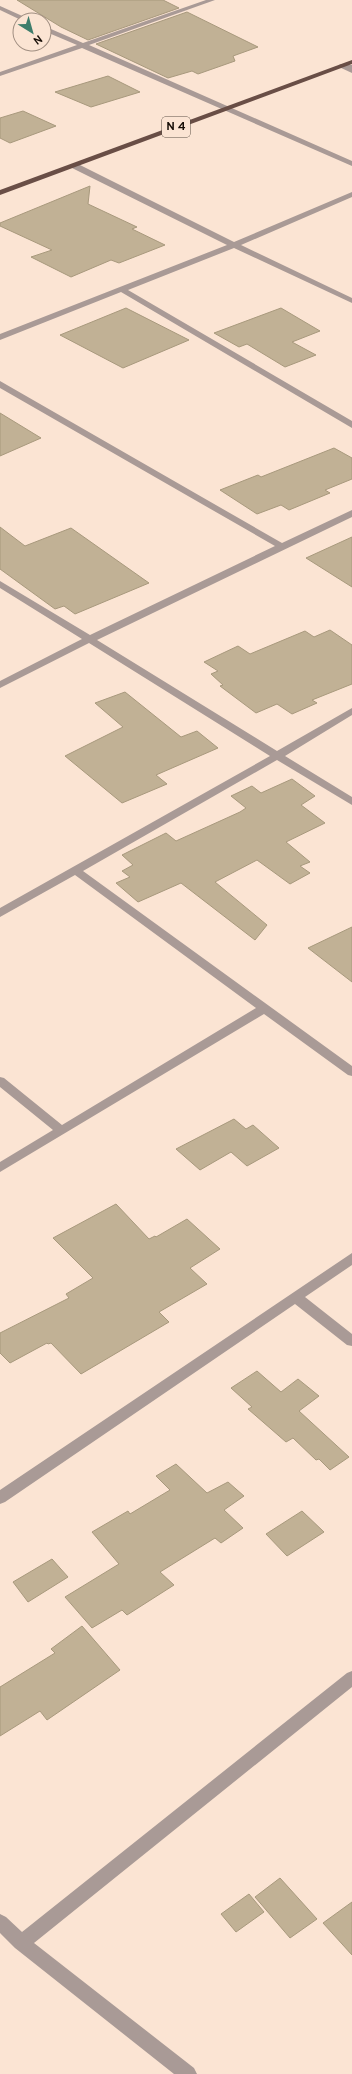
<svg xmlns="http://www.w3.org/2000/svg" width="352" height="2074" viewBox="0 0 352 2074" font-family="Overpass,sans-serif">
<rect width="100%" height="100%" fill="#fbe4d3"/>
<!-- building -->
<g fill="#c1b195" stroke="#a8997d">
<path d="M17,0h146l16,8 -91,32 -27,-13z"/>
<path d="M187,12l71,35 -25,9 2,5 -37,13 -6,-3 -24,7 -72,-34z"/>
<path d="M108,76l32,16 -49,15 -36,-15z"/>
<path d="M23,111l33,15 -46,17 -10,-5v-20z"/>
<path d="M90,186l-2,18 49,23 -5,2 33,16 -46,18 -8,-3 -40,17 -40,-20 21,-7 -52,-24v-3z"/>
<path d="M126,308l63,32 -66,28 -63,-33z"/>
<path d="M281,308l39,23 -28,11 24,13 -31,12 -38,-23 -8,3 -25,-14z"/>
<path d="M0,413l41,25 -41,18z"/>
<path d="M334,448l18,10v21l-27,11 5,3 -41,17 -8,-5 -24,9 -37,-24 38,-15 3,2z"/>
<path d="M0,527l25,19 46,-18 78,55 -74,31 -11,-8 -9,3 -55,-40z"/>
<path d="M352,537v50l-46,-29z"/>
<path d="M330,630l22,15v39l-40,16 5,3 -25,11 -15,-10 -21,9 -36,-27 3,-1 -12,-11 7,-3 -14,-9 34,-16 12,8 55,-23 9,6z"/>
<path d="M125,692l56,45 16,-6 21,17 -62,27 11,9 -45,19 -57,-47 58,-29 -28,-24z"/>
<path d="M292,779l23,17 -14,9 24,18 -39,19 24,20 -10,4 10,7 -20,11 -33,-24 -42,22 52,43 -12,15 -74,-57 -43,19 -22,-19 14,-6 -8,-6 11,-6 -11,-10 44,-22 10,8 64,-29 6,-4 -15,-12 21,-10 9,7z"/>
<path d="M352,927v55l-44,-34z"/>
<path d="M234,1119l12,10 7,-4 26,23 -32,18 -16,-14 -31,18 -24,-21z"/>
<path d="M116,1204l33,35 6,-3 1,1 31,-18 33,30 -30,19 17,16 -48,28 10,10 -88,52 -30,-31 -3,1 -1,-1 -37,20 -10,-10v-20l69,-35 -3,-4 27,-16 -40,-40z"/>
<path d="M257,1371l24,21 17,-13 21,17 -20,15 50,46 -19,13 -11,-11 -3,1 -23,-22 -7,4 -38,-33 4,-2 -21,-19z"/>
<path d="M176,1464l31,29 21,-11 16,14 -20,14 19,18 -22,15 -6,-5 -55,34 14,13 -47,30 -5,-5 -30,18 -27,-31 54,-33 -27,-32 36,-21 2,3 40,-24 -14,-14z"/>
<path d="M302,1511l22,21 -37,24 -21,-22z"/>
<path d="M52,1559l16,18 -40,25 -15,-20z"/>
<path d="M82,1626l38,44 -73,50 -7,-9 -40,25v-49l55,-34 -4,-4z"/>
<path d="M280,1878l37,41 -27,19 -35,-41z"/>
<path d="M249,1894l15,18 -28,20 -15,-18z"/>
<path d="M352,1902v53l-29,-32z"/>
</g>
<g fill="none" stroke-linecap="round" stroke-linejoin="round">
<!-- service -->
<path fill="#a99a96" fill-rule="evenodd" d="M340,65h12v4l-12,-2z"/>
<!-- minor -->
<g fill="#a99a96" fill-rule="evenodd">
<path d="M206,0h9l-126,45 263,116v5l-270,-118 -82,28v-4l77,-27 -33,-14v-5l39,17z"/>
<path d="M0,6l29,13 1,1h-9l-21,-10z"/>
<path d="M341,64l11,4v5l-13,-6v-2z"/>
<path d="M72,164h6l156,78 118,-50v5l-111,48 111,53v5l-118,-55 -106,42 224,131v7l-231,-136 -121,48v-6l227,-89 -155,-77z"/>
<path d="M0,381l282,162 70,-33v7l-255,123 180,111 75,-43v7l-67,41 67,41v8l-75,-45 -194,111 269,195v10l-4,-1 -84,-61 -264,158v-10l53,-32 -53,-43v-10l4,1 58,47 194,-117 -181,-133 -75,42v-9l270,-152 -181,-113 -89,45v-7l82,-42 -82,-51v-7l90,54 185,-89 -275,-158z"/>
<path d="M352,1253v12l-47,32 47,37v12l-5,-1 -52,-41 -290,198 -5,2v-14z"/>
<path d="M352,1671v16l-318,256 160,125 3,6h-23l-159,-126 -15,-15v-19l6,3 16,15 325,-259z"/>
</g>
<!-- trunk -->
<path fill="#694e46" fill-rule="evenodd" d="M352,60v4l-352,131v-5z"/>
</g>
<g text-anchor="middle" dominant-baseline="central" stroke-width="3" stroke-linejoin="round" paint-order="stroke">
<!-- shield labels -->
<rect fill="#fbe4d3" stroke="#5b4e44" stroke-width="1" x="162" y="117" width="28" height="20" rx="3"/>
<g font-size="12" font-weight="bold" fill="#170e07">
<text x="176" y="127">N 4</text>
</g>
</g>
<!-- north arrow -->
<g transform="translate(32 32) rotate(143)"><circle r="19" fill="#fbe4d3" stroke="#a08e81"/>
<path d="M0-3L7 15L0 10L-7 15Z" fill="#3e7d6b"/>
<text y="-6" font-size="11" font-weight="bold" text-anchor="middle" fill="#170e07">N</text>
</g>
</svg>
